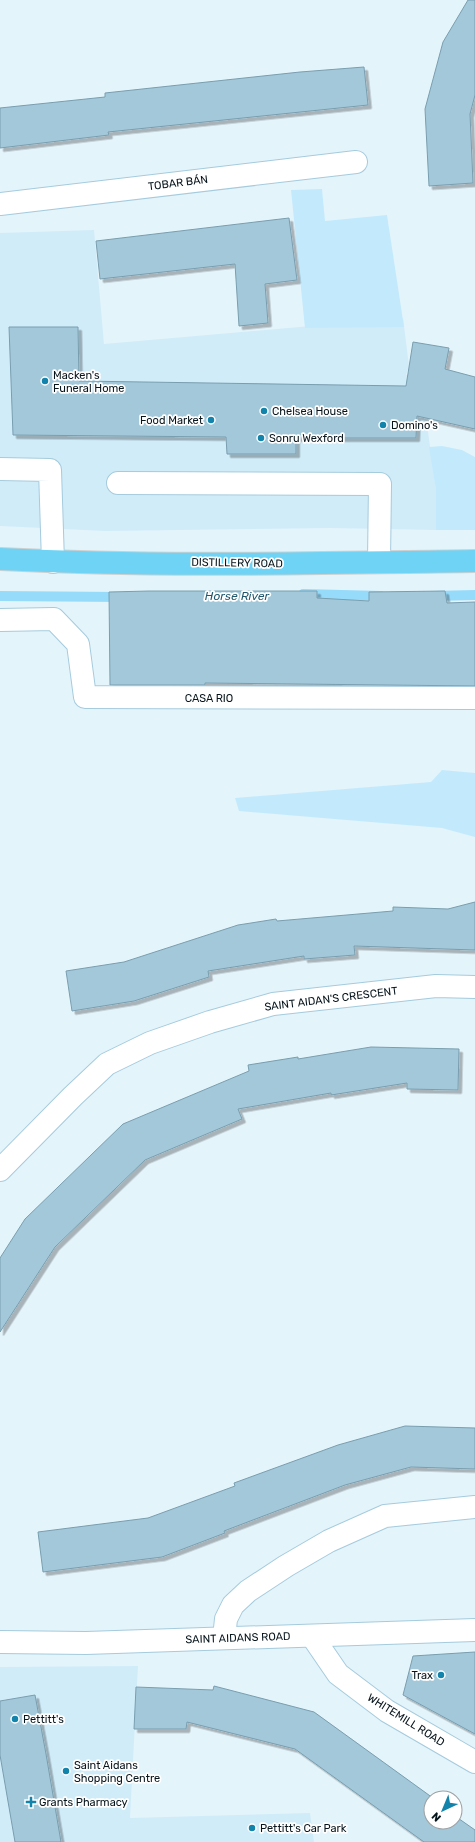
<svg xmlns="http://www.w3.org/2000/svg" width="475" height="1842" viewBox="0 0 475 1842" font-family="Rubik,sans-serif">
<defs>
<filter id="shadow"><feDropShadow dx="3.5" dy="3.5" stdDeviation="0" flood-color="#0004"/></filter>
</defs>
<rect width="100%" height="100%" fill="#e4f4fb"/>
<!-- built -->
<g fill="#d0ecf9">
<path d="M94,230l10,114 299,-26 6,48 -3,9 12,5 6,22 12,89v39l-106,-2 -225,3 -105,-5v-293z"/>
<path d="M138,1666l-8,152 180,-5 4,29h-314v-175z"/>
</g>
<!-- green -->
<g fill="#c3eafc">
<path d="M322,189l3,32 62,-6 17,112 -99,1 -14,-138z"/>
<path d="M442,446l20,4 13,7v73h-39v-39l-7,-44z"/>
<path d="M442,770l33,3v64l-33,-9 -203,-17 -4,-13 196,-16z"/>
</g>
<g fill="none" stroke-linecap="round" stroke-linejoin="round">
<!-- stream -->
<g stroke="#97dbfb" stroke-width="10">
<path d="M303,594l78,2"/>
<path d="M0,596l121,1"/>
<path d="M433,596l42,-1"/>
</g>
</g>
<!-- building -->
<g fill="#a2c8da" stroke="#799eaf" filter="url(#shadow)">
<path d="M468,0h7v95l-5,19 3,69 -44,3 -4,-77 18,-67z"/>
<path d="M364,67l4,38 -260,27 1,3 -109,13v-40l105,-11v-4l195,-21z"/>
<path d="M289,218l8,62 -32,4 3,39 -29,3 -4,-62 -135,15 -4,-38z"/>
<path d="M9,327h69l1,54 327,5 7,-44 36,6 -4,21 30,8v52l-58,-13 -1,22h-120v16h-69l-1,-17 -213,-2z"/>
<path d="M149,591h168v7l52,3v-9l76,-1 2,12 28,-1v84l-270,-3v2h-95l-1,-93z"/>
<path d="M475,902v48l-121,-4 1,9 -51,4v-3l-96,15 1,6 -75,24 -62,10 -6,-40 58,-9 114,-37 13,-2 25,-4 1,2 116,-10v-4l55,2z"/>
<path d="M371,1047l88,2 -1,41 -51,-1v-6l-76,12v-2l-93,16 4,10 -97,41 -90,87 -55,85v-74l25,-39 98,-95 126,-53 -1,-6 50,-8v2z"/>
<path d="M405,1426l70,2v41l-64,-2 -66,18 -121,46 1,2 -63,24 -119,15 -5,-40 110,-14 87,-32 -1,-3 104,-38z"/>
<path d="M475,1652v82l-72,-39 10,-39z"/>
<path d="M214,1686l100,26 119,86h-2v24h24v-6l20,14v12h-51l-129,-93 -108,-27 -1,7h-52l2,-42 77,3z"/>
<path d="M35,1695l11,59 15,88h-46l-15,-87v-54z"/>
</g>
<g fill="none" stroke-linecap="round" stroke-linejoin="round">
<defs>
<g id="minor">
<path d="M0,204l356,-42"/>
<path d="M0,469l50,1 3,92"/>
<path d="M118,483l262,1 -1,78"/>
<path d="M0,620l54,-1 24,25 7,53 390,1"/>
<path d="M0,1170l73,-74 34,-32 43,-21 60,-21 63,-18 163,-18 39,1"/>
<path d="M312,1636l26,38 49,37 88,51"/>
<path d="M224,1638l2,-19 7,-14 15,-14 38,-25 43,-25 56,-25 90,-9"/>
<path d="M0,1642l86,1 389,-13"/>
</g>
<path id="major" d="M0,559c158,8 317,4 475,2"/>
</defs>
<!-- minor casing -->
<use href="#minor" stroke="#a5cbdd" stroke-width="24"/>
<!-- major casing -->
<use href="#major" stroke="#cdd0d1" stroke-width="24"/>
<!-- minor -->
<use href="#minor" stroke="#fff" stroke-width="22"/>
<!-- major -->
<use href="#major" stroke="#6ed3f4" stroke-width="22"/>
</g>
<!-- markers -->
<g fill="#1283aa" stroke="#fff" stroke-width="1.5">
<circle cx="45" cy="381" r="4"/>
<circle cx="264" cy="411" r="4"/>
<circle cx="211" cy="420" r="4"/>
<circle cx="383" cy="425" r="4"/>
<circle cx="261" cy="438" r="4"/>
<circle cx="441" cy="1675" r="4"/>
<circle cx="15" cy="1719" r="4"/>
<circle cx="66" cy="1771" r="4"/>
<path d="M29 1796h4v4h4v4h-4v4h-4v-4h-4v-4h4z"/>
<circle cx="252" cy="1828" r="4"/>
</g>
<g text-anchor="middle" dominant-baseline="central" stroke-width="3.5" stroke-linejoin="round" paint-order="stroke">
<!-- street labels -->
<g font-size="11" fill="#06141b" stroke="#fff">
<text transform="translate(178 183) rotate(-7)">TOBAR BÁN</text>
<text transform="translate(237 563) rotate(1)">DISTILLERY ROAD</text>
<text x="209" y="698">CASA RIO</text>
<text transform="translate(331 999) rotate(-7)">SAINT AIDAN'S CRESCENT</text>
<text transform="translate(238 1638) rotate(-2)">SAINT AIDANS ROAD</text>
<text transform="translate(406 1720) rotate(32)">WHITEMILL ROAD</text>
</g>
<!-- poi labels -->
<g font-size="11" fill="#06141b" stroke="#fff" text-anchor="start">
<text x="53" y="375">Macken's<tspan x="53" dy="13">Funeral Home</tspan></text>
<text x="272" y="411">Chelsea House</text>
<text x="203" y="420" text-anchor="end">Food Market</text>
<text x="391" y="425">Domino's</text>
<text x="269" y="438">Sonru Wexford</text>
<text x="433" y="1675" text-anchor="end">Trax</text>
<text x="23" y="1719">Pettitt's</text>
<text x="74" y="1765">Saint Aidans<tspan x="74" dy="13">Shopping Centre</tspan></text>
<text x="39" y="1802">Grants Pharmacy</text>
<text x="260" y="1828">Pettitt's Car Park</text>
</g>
<!-- water labels -->
<g font-size="12" font-style="italic" fill="#21576d" stroke="#fff">
<text x="237" y="596">Horse River</text>
</g>
</g>
<!-- north arrow -->
<g transform="translate(443 1810) rotate(224)"><circle r="19" fill="#ffffff" stroke="#9ba1a4"/>
<path d="M0-3L7 15L0 10L-7 15Z" fill="#1283aa"/>
<text y="-6" font-size="11" font-weight="bold" text-anchor="middle" fill="#06141b">N</text>
</g>
</svg>
